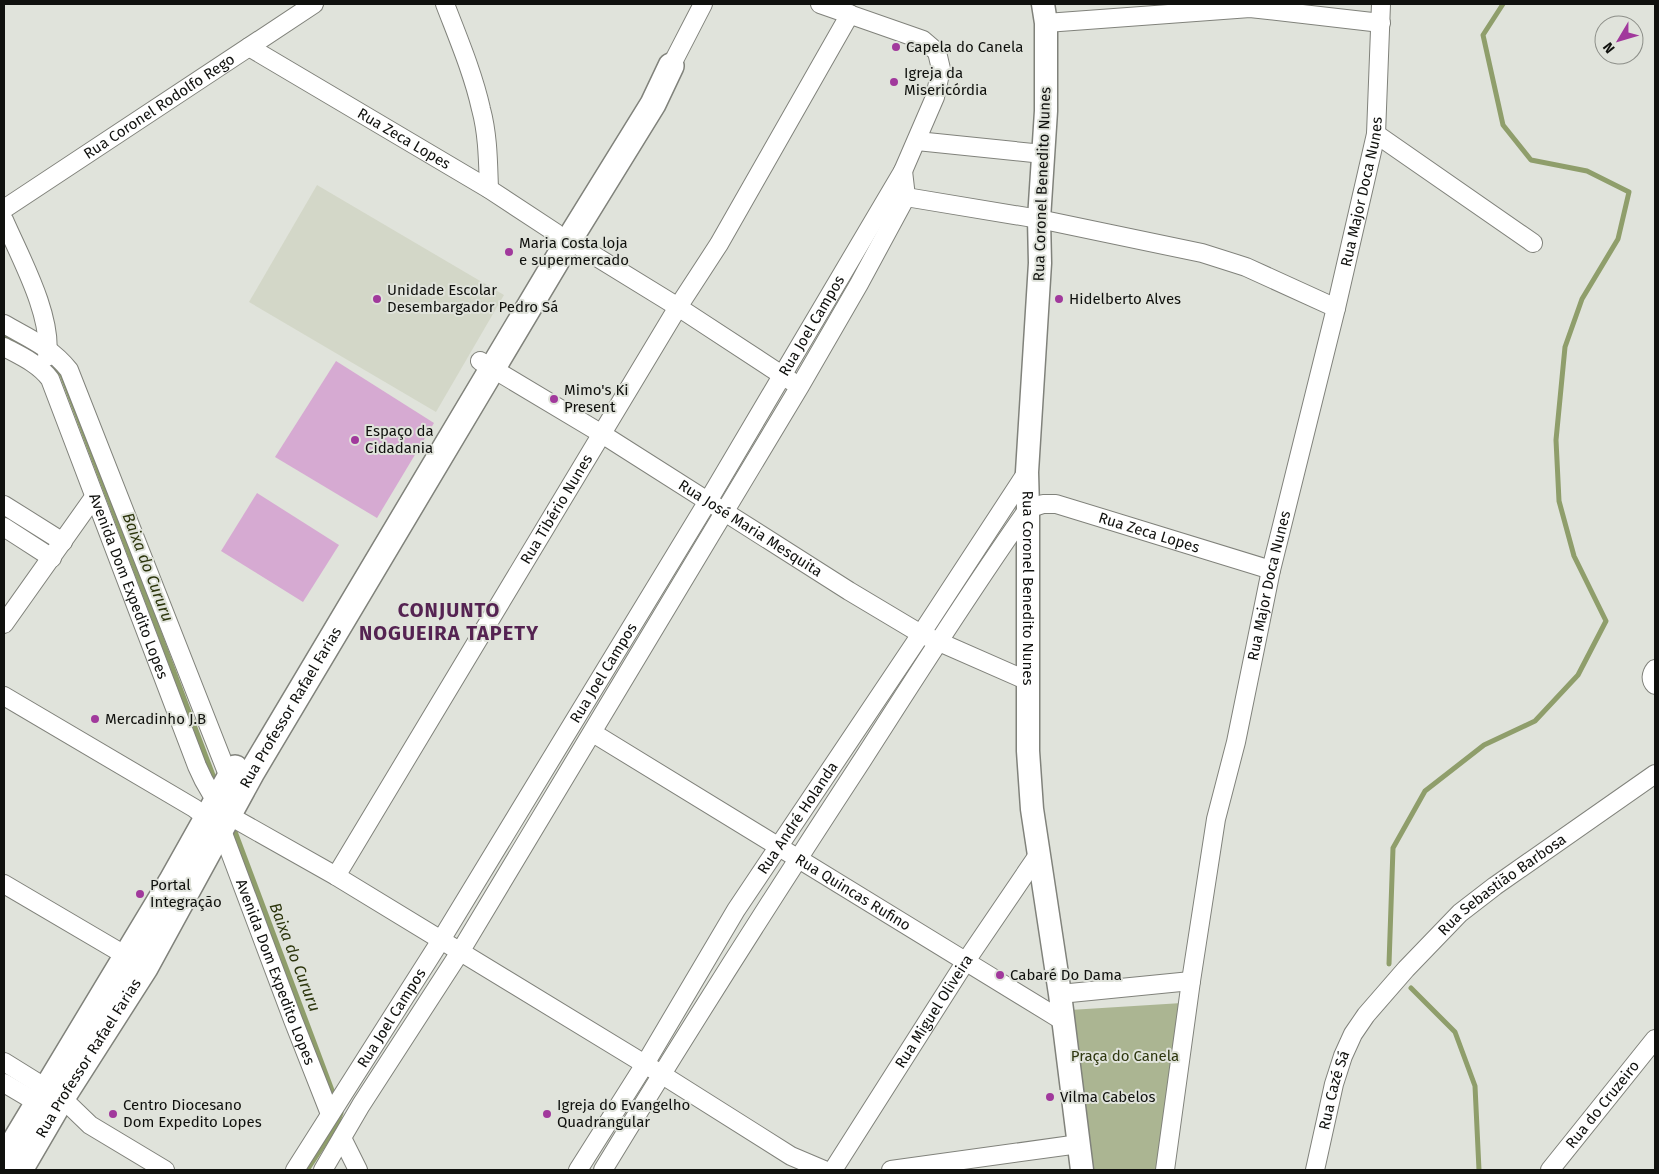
<svg xmlns="http://www.w3.org/2000/svg" width="1659" height="1174" viewBox="0 0 1659 1174" font-family="'Fira Sans',sans-serif">
<rect width="100%" height="100%" fill="#e0e3db"/>
<!-- built -->
<path fill="#d3d7c8" d="M317,185l187,110 -68,117 -187,-110z"/>
<!-- green -->
<path fill="#abb592" d="M1182,1003l-22,167h-67l-23,-160z"/>
<g fill="none" stroke-linecap="round" stroke-linejoin="round">
<!-- stream -->
<g stroke="#8f9e6b" stroke-width="5">
<path d="M4,335l30,18"/>
<path d="M55,367l7,8 152,403"/>
<path d="M234,829l99,264"/>
<path d="M1389,964l4,-116 32,-57 59,-46 51,-24 43,-46 28,-54 -32,-65 -15,-55 -3,-61 9,-93 17,-48 36,-60 11,-47 -42,-21 -56,-11 -28,-35 -20,-90 20,-31"/>
<path d="M1411,988l44,44 20,54 4,84"/>
<path d="M307,1170l29,-44 5,-13"/>
</g>
</g>
<!-- building -->
<g fill="#d6aad2">
<path d="M336,361l98,62 -57,95 -102,-61z"/>
<path d="M257,493l82,52 -36,57 -82,-51z"/>
</g>
<g fill="none" stroke-linecap="round" stroke-linejoin="round">
<defs>
<g id="minor">
<path d="M445,4c13,34 28,69 36,105 7,26 7,53 8,80"/>
<path d="M1046,23l204,-15 131,15"/>
<path id="s1" d="M249,47l240,142 67,44"/>
<path d="M671,66l32,-62"/>
<path d="M1376,134l157,109"/>
<path d="M917,141l126,13"/>
<path d="M896,194l10,3 133,22 163,34 44,14 90,41"/>
<path id="s2" d="M4,209l310,-205"/>
<path d="M4,220c16,37 49,96 43,137"/>
<path d="M569,240l109,67 113,74"/>
<path d="M4,324c24,14 47,23 65,46l163,415"/>
<path id="s3" d="M4,347c17,9 35,17 46,32l147,387c8,19 17,34 31,49l108,61 325,198 130,82 33,14"/>
<path id="s4" d="M480,361l122,73 247,157 72,43 107,47"/>
<path d="M4,505l59,37"/>
<path d="M4,527l48,31"/>
<path d="M4,624l90,-127"/>
<path d="M1655,669c-4,5 -5,11 0,16"/>
<path id="s5" d="M4,696l190,112 27,20 72,192 37,94"/>
<path id="s6" d="M593,733l470,288"/>
<path id="s7" d="M336,876l342,-569 41,-63 131,-230"/>
<path d="M4,884l131,77"/>
<path d="M1060,994l131,-13"/>
<path d="M4,1062l58,36 28,27 75,45"/>
<path d="M4,1083l44,26"/>
<path d="M342,1138l16,32"/>
<path id="s8" d="M295,1170l146,-230 267,-439 195,-330 32,-74 6,-28 -4,-17 -14,-12 -103,-36"/>
<path d="M323,1170l38,-65 99,-153 340,-566 59,-102 47,-87 -3,-26"/>
<path id="s9" d="M578,1170l67,-106 91,-154 185,-276 106,-162"/>
<path id="s10" d="M603,1170c84,-138 171,-275 260,-411 54,-84 107,-168 165,-250l15,-5h13l215,66"/>
<path id="s11" d="M833,1170l133,-209 72,-106"/>
<path d="M891,1170l188,-26"/>
<path id="s12" d="M1165,1170l26,-189 25,-162 20,-77 35,-172 65,-262 40,-174 5,-130"/>
<path id="s13" d="M1315,1170l19,-86 9,-28 10,-22 13,-19 40,-46 54,-56 35,-27 160,-112"/>
<path id="s14" d="M1550,1170l105,-131"/>
</g>
<g id="tertiary">
<path id="s15" d="M1043,4l3,19v88l-7,108 1,44 -13,209 1,37v242l4,58 28,185 22,176"/>
</g>
<g id="secondary">
<path d="M4,1159l167,-277 64,-114"/>
<path id="s16" d="M20,1170l42,-72 83,-130 107,-196 317,-532 84,-136 18,-38"/>
</g>
</defs>
<!-- minor casing -->
<use href="#minor" stroke="#80827b" stroke-width="20"/>
<!-- tertiary casing -->
<use href="#tertiary" stroke="#80827b" stroke-width="25"/>
<!-- secondary casing -->
<use href="#secondary" stroke="#80827b" stroke-width="28"/>
<!-- minor -->
<use href="#minor" stroke="#fff" stroke-width="18"/>
<!-- tertiary -->
<use href="#tertiary" stroke="#fff" stroke-width="22"/>
<!-- secondary -->
<use href="#secondary" stroke="#fff" stroke-width="25"/>
</g>
<!-- markers -->
<g fill="#a1399c" stroke="#e0e3db" stroke-width="2">
<circle cx="896" cy="47" r="5"/>
<circle cx="894" cy="82" r="5"/>
<circle cx="509" cy="252" r="5"/>
<circle cx="377" cy="299" r="5"/>
<circle cx="1059" cy="299" r="5"/>
<circle cx="554" cy="399" r="5"/>
<circle cx="355" cy="440" r="5"/>
<circle cx="95" cy="719" r="5"/>
<circle cx="140" cy="894" r="5"/>
<circle cx="1000" cy="975" r="5"/>
<circle cx="1050" cy="1097" r="5"/>
<circle cx="113" cy="1114" r="5"/>
<circle cx="547" cy="1114" r="5"/>
</g>
<g text-anchor="middle" dominant-baseline="central" stroke-width="4" stroke-linejoin="round" paint-order="stroke">
<!-- poi labels -->
<g font-size="15" fill="#10110e" stroke="#e0e3db" text-anchor="start">
<text x="906" y="47">Capela do Canela</text>
<text x="904" y="73">Igreja da<tspan x="904" dy="17">Misericórdia</tspan></text>
<text x="519" y="243">Maria Costa loja<tspan x="519" dy="17">e supermercado</tspan></text>
<text x="387" y="290">Unidade Escolar<tspan x="387" dy="17">Desembargador Pedro Sá</tspan></text>
<text x="1069" y="299">Hidelberto Alves</text>
<text x="564" y="390">Mimo's Ki<tspan x="564" dy="17">Present</tspan></text>
<text x="365" y="431">Espaço da<tspan x="365" dy="17">Cidadania</tspan></text>
<text x="105" y="719">Mercadinho J.B</text>
<text x="150" y="885">Portal<tspan x="150" dy="17">Integração</tspan></text>
<text x="1010" y="975">Cabaré Do Dama</text>
<text x="1060" y="1097">Vilma Cabelos</text>
<text x="123" y="1105">Centro Diocesano<tspan x="123" dy="17">Dom Expedito Lopes</tspan></text>
<text x="557" y="1105">Igreja do Evangelho<tspan x="557" dy="17">Quadrangular</tspan></text>
</g>
<!-- street labels -->
<g font-size="15" fill="#10110e" stroke="#e0e3db">
<text stroke="none"><textPath href="#s2" startOffset="186">Rua Coronel Rodolfo Rego</textPath></text>
<text stroke="none"><textPath href="#s1" startOffset="180">Rua Zeca Lopes</textPath></text>
<text transform="translate(1042 184) rotate(-88)">Rua Coronel Benedito Nunes</text>
<text stroke="none"><textPath href="#s12" startOffset="999">Rua Major Doca Nunes</textPath></text>
<text stroke="none"><textPath href="#s8" startOffset="990">Rua Joel Campos</textPath></text>
<text stroke="none"><textPath href="#s7" startOffset="428">Rua Tibério Nunes</textPath></text>
<text stroke="none"><textPath href="#s4" startOffset="318">Rua José Maria Mesquita</textPath></text>
<text stroke="none"><textPath href="#s10" startOffset="912">Rua Zeca Lopes</textPath></text>
<text stroke="none"><textPath href="#s3" startOffset="278">Avenida Dom Expedito Lopes</textPath></text>
<text stroke="none"><textPath href="#s12" startOffset="594">Rua Major Doca Nunes</textPath></text>
<text stroke="none"><textPath href="#s15" startOffset="585">Rua Coronel Benedito Nunes</textPath></text>
<text stroke="none"><textPath href="#s8" startOffset="585">Rua Joel Campos</textPath></text>
<text stroke="none"><textPath href="#s16" startOffset="536">Rua Professor Rafael Farias</textPath></text>
<text stroke="none"><textPath href="#s9" startOffset="415">Rua André Holanda</textPath></text>
<text stroke="none"><textPath href="#s13" startOffset="354">Rua Sebastião Barbosa</textPath></text>
<text stroke="none"><textPath href="#s6" startOffset="305">Rua Quincas Rufino</textPath></text>
<text stroke="none"><textPath href="#s5" startOffset="408">Avenida Dom Expedito Lopes</textPath></text>
<text stroke="none"><textPath href="#s11" startOffset="188">Rua Miguel Oliveira</textPath></text>
<text stroke="none"><textPath href="#s8" startOffset="180">Rua Joel Campos</textPath></text>
<text stroke="none"><textPath href="#s16" startOffset="131">Rua Professor Rafael Farias</textPath></text>
<text stroke="none"><textPath href="#s13" startOffset="82">Rua Cazé Sá</textPath></text>
<text stroke="none"><textPath href="#s14" startOffset="84">Rua do Cruzeiro</textPath></text>
</g>
<!-- park labels -->
<g font-size="15" fill="#2d360e" stroke="#e0e3db">
<text x="1125" y="1056">Praça do Canela</text>
</g>
<!-- water labels -->
<g font-size="16" font-style="italic" fill="#2c350c" stroke="#e0e3db">
<text transform="translate(148 567) rotate(69)">Baixa do Cururu</text>
<text transform="translate(295 957) rotate(69)">Baixa do Cururu</text>
</g>
<!-- district labels -->
<g font-size="20" font-weight="bold" letter-spacing="1" fill="#552352" stroke="#e0e3db">
<text x="449" y="610">CONJUNTO<tspan x="449" dy="23">NOGUEIRA TAPETY</tspan></text>
</g>
</g>
<!-- border -->
<rect width="1659" height="1174" fill="none" stroke="#10110e" stroke-width="10"/>
<!-- north arrow -->
<g transform="translate(1619 40) rotate(232)"><circle r="24" fill="#e0e3db" stroke="#8d8f89"/>
<path d="M0-4L9 19L0 12L-9 19Z" fill="#a1399c"/>
<text y="-8" font-size="14" font-weight="bold" text-anchor="middle" fill="#10110e">N</text>
</g>
</svg>
